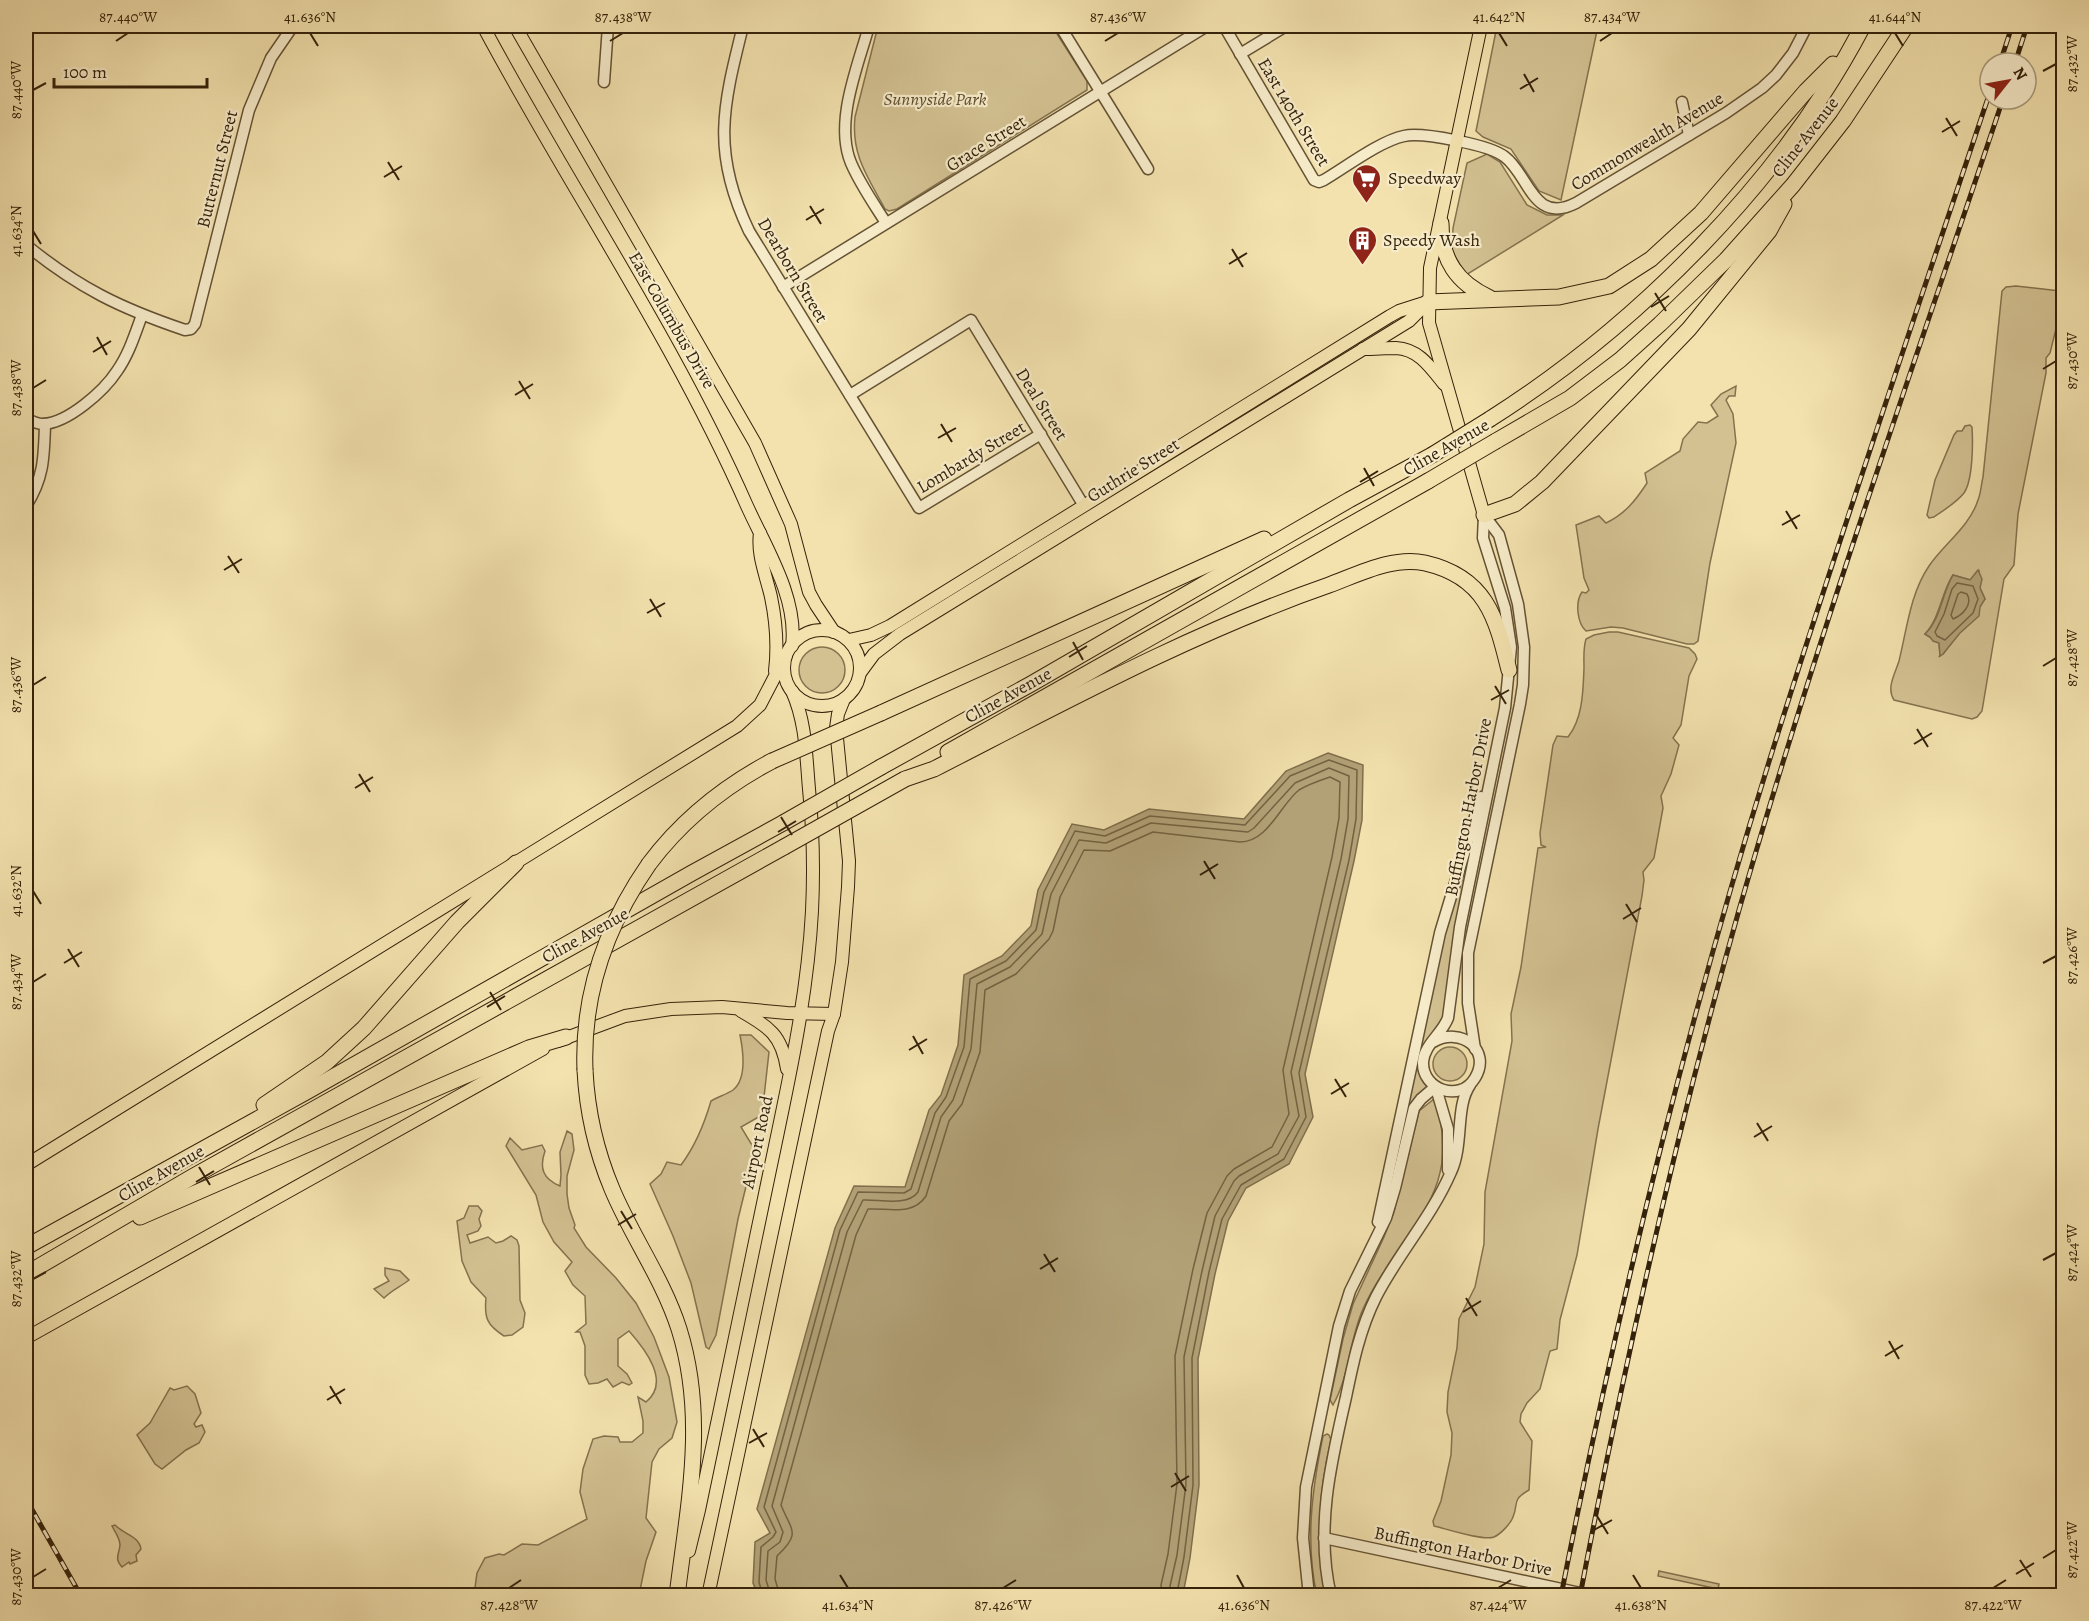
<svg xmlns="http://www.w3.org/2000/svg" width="2089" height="1621" viewBox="0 0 2089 1621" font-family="Alegreya,serif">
<rect width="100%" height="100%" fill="#f3e2ae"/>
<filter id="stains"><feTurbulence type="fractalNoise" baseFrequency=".00333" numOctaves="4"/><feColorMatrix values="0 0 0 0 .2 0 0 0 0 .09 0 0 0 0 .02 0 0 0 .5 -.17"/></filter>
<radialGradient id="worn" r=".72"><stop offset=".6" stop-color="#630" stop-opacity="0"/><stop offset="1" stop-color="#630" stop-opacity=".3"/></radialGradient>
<!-- green -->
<g fill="#d3c192" stroke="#84724e" stroke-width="1.5" fill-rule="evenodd">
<path d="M878,26h174l35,55v9l-190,119 -8,2 -4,-2c-17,-32 -34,-54 -30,-92z"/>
<path d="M1497,26h101l-37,174 -22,-9 -28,-42 -28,-12 -7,-6z"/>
<path d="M1487,154l13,8 27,43 20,10h16l-97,60 -14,-24 1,-23 14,-65z"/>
<path d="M2016,286l44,5 3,3v7l-13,52 -4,5v15l-28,141 -4,51 -10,14 -22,132 -5,6 -5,2 -78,-19c-8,-12 1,-26 5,-39 8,-32 11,-67 30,-95 15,-22 41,-40 49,-66 3,-7 3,-15 5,-23l19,-186 4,-4zM1979,571l1,17 5,11 -42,55 -3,1 -1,-12 -14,-9c15,-16 16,-41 28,-59l18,5z"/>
<path d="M1736,386l-1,10h-6l-3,4 7,14 3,29 -26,120 -12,78 -4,3h-7l-64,-16 -12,-1 -25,4c-9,-8 -11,-29 -4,-39l4,1 3,-3 -5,-12 -8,-53 23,-9 7,7c19,-9 30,-23 41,-40l-2,-10 35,-22 3,-12 15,-17 9,1 11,-7 -7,-11 10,-11z"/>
<path d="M1970,425l2,2c1,16 1,53 -8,66 -8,10 -20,17 -30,24l-5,1 -2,-3 8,-35 19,-45 3,-4h5l3,-5z"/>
<path d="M1609,632h9l71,16 6,6 2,5 -8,17 -8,49 -8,13 6,7 -8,29 -10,22 2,12 -9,50 -11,14 1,8 -2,16 -44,233 -21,126 -17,65 -3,29 -7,2 -10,38 -13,14 -6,11 -1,8 12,19 -3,49c-18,10 -10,13 -16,27 -2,6 -12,17 -19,20 -11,4 -47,-8 -60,-11l-1,-5 8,-20 10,-46 1,-22 -5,-21 1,-20 9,-44 2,-29 16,-32 9,-43 1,-52 27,-151 -1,-27 10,-47 17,-119 8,-1 -5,-2 -1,-12 13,-88 4,-9 11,1c15,-19 15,-46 16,-69 0,-11 -1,-19 2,-29l8,-4z"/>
<circle cx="822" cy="670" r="23"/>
<path d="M1475,834l-30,179c-10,28 -45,42 -17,75l-11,7 -7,11 -3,-1 34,-164z"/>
<path d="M740,1035h11l18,17 -7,63 -21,12 14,23 -17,69 -22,116 -7,14 -3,-2 -15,-64 -18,-47 -23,-52 11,-10 6,-12 14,3c15,-20 23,-40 30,-64 7,-4 16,-7 22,-11 14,-11 10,-40 7,-55z"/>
<circle cx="1450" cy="1064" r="17"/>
<path d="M1434,1099c34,95 -36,133 -71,210 -14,31 -13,66 -30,96l-3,-5 13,-61 10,-35 31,-67 10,-25 25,-101z"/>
<path d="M567,1131l5,3 2,16 -7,26v18l2,14 6,17 -1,3 12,19 30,31 20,25 18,34 15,40 8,45 -5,16 -13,11 -7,13 -6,56 10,14 -10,29 -7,34h-165l3,-22 8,-15 14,-4 5,1 18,-11 16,1 49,-26 -7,-27 3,-23 10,-30 11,-3 14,1 2,5h12l11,-9v-12l-5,-24 8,5c25,-20 -1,-53 -17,-71l-11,8v27l9,8 5,9 -3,2 -7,-3 -9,5 -6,-8 -9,4 -9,1 -4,-9v-29l-5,-14h-4l10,-8 -1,-28 -12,-11 -8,-14 7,-9 -18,-20 -11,-20 -7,-27 -30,-49 4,-8 12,12 20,-5 3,6c-6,17 -2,28 15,35l1,-11 -1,-23z"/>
<path d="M469,1206h9l4,5 -3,8 2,7 -3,5 -11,4 3,8 18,-6 8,6 7,-2 8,-5 6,4 2,6 1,54 5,13 -2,14 -11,8 -8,1c-17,-11 -20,-18 -18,-38l-15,-16 -9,-21 -5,-40 7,-3z"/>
<path d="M385,1268l15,3 9,9c-9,7 -17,10 -25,18l-10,-9 15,-8 -4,-6z"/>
<path d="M187,1386l8,8 6,19 -7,11 2,3 6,-2 3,7 -6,11 -13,7 -24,19 -7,-5 -18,-29 13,-12 20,-35 4,2z"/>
<path d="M1327,1434l2,1 2,5c-13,56 -15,99 -6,155l-8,1c-12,-54 -5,-106 6,-160z"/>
<path d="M115,1525c10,10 24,11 26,24l-5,6 1,6 -7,3 -1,-2 -7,5c-8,-9 -3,-12 -2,-22 0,-7 -5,-13 -8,-19z"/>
<path d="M1659,1571l60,13 -1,5 -60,-13z"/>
</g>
<!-- water -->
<g fill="#b2a177" stroke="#806e4c" stroke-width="1.5">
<path d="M1978,570l4,9 -2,9 5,11 -5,8 -1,9 -19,17 -17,21 -4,3 1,-2 -1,-12 -6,-2 -3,-4 -5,-3c16,-15 17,-41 28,-59l17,5z"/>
<path d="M1328,753l35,12 -1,55 -8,41 -49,213 8,43 -24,47 -43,24 -18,33 -13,53 -17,85 1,126 -9,73 -6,31 1,6h-427l-5,-12 2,-41 15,-9 -13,-24 78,-281 19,-42 51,1 24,-77 12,-15 17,-50 6,-70 38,-19 29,-30 7,-36 34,-66 32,6 45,-21 95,10 42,-48z"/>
</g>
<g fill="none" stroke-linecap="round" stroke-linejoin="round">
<!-- shore -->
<g stroke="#746241" stroke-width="1.5">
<path d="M1957,583l16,3 5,13 -5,14 -28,27 -8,-4 -2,-4 9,-18 8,-25z"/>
<path d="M1961,592l6,2c6,10 -4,21 -14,25l-2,-4 7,-21z"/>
<path d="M763,1596l-4,-14 2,-35 12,-10 3,-5 -12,-25 76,-277 18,-38 46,1 7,-4 24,-76 11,-16 18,-50 6,-68 36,-18 30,-31 8,-38 31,-61 30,5 45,-20 95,9 45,-49 39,-16 28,10 -1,49 -7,41 -50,213 7,44 -22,42 -43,26 -19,34 -13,53 -17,86 1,127 -9,72 -6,31 1,8"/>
<path d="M771,1596l-5,-16 2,-29 12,-9 3,-10 -11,-26 75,-274 16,-32c16,-1 44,7 55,-8l23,-75 12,-17 18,-51 6,-65 33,-17 32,-33 9,-40 28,-54 27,3 45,-20 97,9 6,-4 41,-45 34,-15 20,8 -1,43 -7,40 -50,213 8,44 -21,38 -39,22 -5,5 -19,35 -13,55 -18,86 2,127 -9,71 -7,31 1,10"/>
<path d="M780,1596l-5,-17 2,-23c24,-23 15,-24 4,-51l75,-270 12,-26c21,-1 45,7 58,-13l23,-75 13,-17 18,-52 5,-62 31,-16 33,-35 4,-8 7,-34 24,-47 26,1 43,-19 87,10c28,0 40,-37 59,-52 8,-5 22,-10 31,-13l10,5 -1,36 -7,39 -49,213 6,44 -17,33 -38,22 -7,7 -20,37 -14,56 -18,87 2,128 -9,70 -7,31 1,11"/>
</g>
<defs>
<g id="minor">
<path d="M743,26c-20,80 -32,126 6,205l170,277 122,-74"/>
<path d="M869,26c-11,40 -35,96 -18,137 9,21 23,41 35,60"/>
<path d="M1060,26l88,143"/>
<path d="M1224,26l90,154 5,2 5,-2c22,-13 56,-39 80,-44 18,-4 87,9 101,21 24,18 28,68 71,46l150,-90 36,-25 14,-13 17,-22 14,-27"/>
<path d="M1240,54l46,-28"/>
<path d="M604,82l4,-56"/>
<path d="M1682,102l7,33"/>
<path d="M26,245c53,43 94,63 159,85l6,-1 4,-5 54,-214 22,-52 22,-32"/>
<path d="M783,287l424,-261"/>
<path d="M850,395l121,-75 113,186"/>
<path d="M26,418c5,3 11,6 17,6 25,-1 61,-33 74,-53 12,-17 18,-37 25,-56"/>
<path d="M26,506c18,-28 18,-49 19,-82"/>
<path d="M1433,1042c28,-16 59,8 42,36 -15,25 -53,12 -52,-16 1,-17 19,-28 25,-44l12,-91 45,-219 6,-61 -6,-39 -22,-70 1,-23"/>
<path d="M1475,1049l-7,-46v-50l52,-249 3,-19 1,-38 -6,-43 -19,-69 -15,-20"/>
<path d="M1436,1088l12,41v41"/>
<path d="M1378,1222l62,-289 41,-136"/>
<path d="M1324,1538l270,58"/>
<path d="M1309,1596l-6,-58 3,-51 33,-161 11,-35 36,-73 9,-30 19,-80 7,-9 14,-12"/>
<path d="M1331,1596c-16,-67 0,-134 15,-199 7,-34 14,-68 30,-100 22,-43 55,-79 75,-125 13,-28 4,-65 19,-87"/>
</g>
<g id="major">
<path d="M483,26c86,161 190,312 264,480 19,42 51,92 45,140"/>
<path d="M515,26l240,417 36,81 18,68 7,13 18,27"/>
<path d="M1481,26l-51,242 -1,55 55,192"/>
<path d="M1363,349c12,0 22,-1 33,-1 23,1 35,20 48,36"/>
<path d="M760,533c-3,22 6,42 11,64 5,24 7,49 4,74"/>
<circle cx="822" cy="668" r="38"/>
<path d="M849,640l22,-5 19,-9 500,-310 9,-5 25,-8"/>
<path d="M860,673l14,-19 26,-20 509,-313 19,-19"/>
<path d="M741,1011c28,16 41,24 46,58"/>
<path d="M558,1041l67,-25 46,-7 51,-2 65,6 47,1"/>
<path d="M26,1165l711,-439 23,-21 26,-50"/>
<path d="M26,1338l517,-289"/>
<path d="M689,1551l10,-41c22,-107 44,-214 67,-321 19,-92 41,-184 46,-278 2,-41 1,-82 -3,-122 -3,-34 -3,-67 -17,-98"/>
<path d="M708,1596l120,-565 6,-17 8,-52 6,-75 1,-26 -13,-133 2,-14 6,-15"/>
</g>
<g id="highway">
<path d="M1441,223c0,37 16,60 49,75"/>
<path d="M1428,302l131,-5 50,-11 42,-27 50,-46 105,-122 27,-27"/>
<path d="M1490,419c148,-94 291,-237 373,-393"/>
<path d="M1496,441l74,-43 50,-38 40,-36 66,-64 67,-75 50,-64 63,-95"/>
<path d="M1484,515l31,-11 27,-22 147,-153 80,-98 15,-27"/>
<path d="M881,713l383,-174"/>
<path d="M948,752l480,-271"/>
<path d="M881,767l150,-83 318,-184 83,-45"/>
<path d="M905,779l29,-10c129,-66 257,-136 395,-184 30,-11 64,-29 96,-22 61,14 71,54 84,107"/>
<path d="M649,864c33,-44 74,-77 123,-103"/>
<path d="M585,1070c2,41 11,81 27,119 20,48 51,90 67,140 28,89 9,176 -2,267"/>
<path d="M264,1105l63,-43 37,-34 93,-106 59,-59"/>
<path d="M140,1217l389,-169 37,-11"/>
<path d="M26,1247l282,-156 384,-218 91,-50"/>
<path d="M26,1274l166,-97 592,-330"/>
</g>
</defs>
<!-- minor casing -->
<use href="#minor" stroke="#645234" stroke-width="13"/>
<!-- major casing -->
<use href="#major" stroke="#35220b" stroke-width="14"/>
<!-- highway casing -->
<use href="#highway" stroke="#35220b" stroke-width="17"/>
<!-- minor -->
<use href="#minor" stroke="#f7ecca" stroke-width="10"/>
<!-- major -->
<use href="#major" stroke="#f3e2ae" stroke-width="12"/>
<!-- highway -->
<use href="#highway" stroke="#f3e2ae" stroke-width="15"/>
<defs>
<g id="rail">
<path d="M2000,63l12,-37"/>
<path d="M2015,63l12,-37"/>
<path d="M26,1499l55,97"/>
<path d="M1561,1596c56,-286 125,-570 212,-847 69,-220 144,-439 217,-657"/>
<path d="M1580,1596c44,-231 95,-460 159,-686 78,-273 174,-542 264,-811"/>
</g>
</defs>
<!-- rail casing -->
<use href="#rail" stroke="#35220b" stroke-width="5"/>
<!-- rail -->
<use href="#rail" stroke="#f7ecca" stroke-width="3" stroke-dasharray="9" stroke-linecap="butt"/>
<defs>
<g id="highway-bridge">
<path d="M1432,455l58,-36"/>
<path d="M1428,481l68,-40"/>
<path d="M772,761l109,-48"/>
<path d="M783,823l98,-56"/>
<path d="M784,847l121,-68"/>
<path d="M585,1070c-3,-75 21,-144 64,-206"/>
</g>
</defs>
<!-- highway-bridge casing -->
<use href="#highway-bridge" stroke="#35220b" stroke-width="17" stroke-linecap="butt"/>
<!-- highway-bridge -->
<use href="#highway-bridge" stroke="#f3e2ae" stroke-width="15"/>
</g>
<!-- ticks -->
<path fill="none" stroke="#35220b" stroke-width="2" d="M310,33l8,13M1499,33l8,13M1895,33l8,13M116,41l12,-8M610,41l13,-8M1105,41l13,-8M1600,41l12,-8M2043,71l13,-7M1524,74l10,18M1520,89l18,-11M33,90l13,-7M1946,118l11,18M1942,132l18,-11M388,162l11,18M384,177l18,-11M810,206l11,18M806,220l18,-11M33,231l8,13M1232,249l11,18M1229,264l18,-11M1655,293l11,18M1651,307l18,-11M97,337l10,18M93,352l18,-11M2043,369l13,-8M519,381l11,18M33,388l13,-8M515,395l18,-11M941,424l11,18M938,438l18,-10M1364,468l10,18M1360,482l18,-11M1786,511l11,18M1782,525l18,-10M228,556l11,17M224,570l18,-11M650,599l11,18M647,613l18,-10M1073,642l10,18M1069,657l18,-11M2043,666l13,-8M33,685l13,-8M1495,686l11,18M1491,700l18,-10M1917,729l11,18M1914,744l18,-11M359,774l11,18M355,788l18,-11M781,817l11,18M778,832l18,-11M1204,861l11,18M1200,875l18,-11M33,891l8,13M1626,904l11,18M1623,919l18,-11M68,949l11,18M64,963l18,-11M2043,963l13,-7M33,982l13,-8M490,992l11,18M487,1007l18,-11M913,1036l10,18M909,1050l18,-11M1335,1079l11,18M1331,1094l18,-11M1757,1123l11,18M1754,1137l18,-11M199,1167l11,18M196,1182l18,-11M621,1211l11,18M618,1225l18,-11M1044,1254l11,18M2043,1260l13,-7M1040,1269l18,-11M33,1279l13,-7M1466,1298l11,18M1463,1312l18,-11M1889,1341l10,18M1885,1356l18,-11M330,1386l11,18M327,1400l18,-11M753,1429l11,18M749,1443l18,-10M1175,1473l11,18M1171,1487l18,-11M1597,1516l11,18M1594,1530l18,-10M2043,1558l13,-8M2020,1560l11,17M2016,1574l18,-11M840,1575l8,13M1237,1575l7,13M1633,1575l8,13M33,1577l13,-8M509,1588l12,-8M1003,1588l13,-8M1498,1588l13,-8M1993,1588l13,-8"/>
<!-- icons -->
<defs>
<symbol id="supermarket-pin" viewBox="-11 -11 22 30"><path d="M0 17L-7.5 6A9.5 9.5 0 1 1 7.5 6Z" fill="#8f2418" stroke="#f7ecca"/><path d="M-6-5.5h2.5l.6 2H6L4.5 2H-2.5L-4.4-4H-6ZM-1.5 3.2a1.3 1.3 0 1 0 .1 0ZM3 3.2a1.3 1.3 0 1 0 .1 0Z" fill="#fff"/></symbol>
<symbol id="building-pin" viewBox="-11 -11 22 30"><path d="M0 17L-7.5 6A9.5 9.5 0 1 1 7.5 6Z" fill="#8f2418" stroke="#f7ecca"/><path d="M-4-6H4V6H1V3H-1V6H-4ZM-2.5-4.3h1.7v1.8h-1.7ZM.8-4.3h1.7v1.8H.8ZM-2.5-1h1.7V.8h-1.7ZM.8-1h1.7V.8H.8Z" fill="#fff"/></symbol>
</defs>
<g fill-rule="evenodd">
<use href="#supermarket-pin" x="1350" y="162" width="33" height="45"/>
<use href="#building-pin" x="1346" y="224" width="33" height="45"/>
</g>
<g text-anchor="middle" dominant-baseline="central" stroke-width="4.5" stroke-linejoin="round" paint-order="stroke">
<!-- park labels -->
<g font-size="18" font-style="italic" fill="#5c4a2d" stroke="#f7ecca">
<text x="935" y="99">Sunnyside Park</text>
</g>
<!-- street labels -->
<g font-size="18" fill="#35220b" stroke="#f7ecca">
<text transform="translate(1294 112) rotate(59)">East 140th Street</text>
<text transform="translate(1805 137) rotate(-52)">Cline Avenue</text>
<text transform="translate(1647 141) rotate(-31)">Commonwealth Avenue</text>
<text transform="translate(986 143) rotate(-32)">Grace Street</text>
<text transform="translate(217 169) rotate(-76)">Butternut Street</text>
<text transform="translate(793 270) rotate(59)">Dearborn Street</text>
<text transform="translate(672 320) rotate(60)">East Columbus Drive</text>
<text transform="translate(1042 404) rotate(58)">Deal Street</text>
<text transform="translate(1446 447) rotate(-30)">Cline Avenue</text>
<text transform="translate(971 457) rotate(-31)">Lombardy Street</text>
<text transform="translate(1133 470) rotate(-32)">Guthrie Street</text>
<text transform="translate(1008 695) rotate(-29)">Cline Avenue</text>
<text transform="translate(1468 807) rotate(-79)">Buffington Harbor Drive</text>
<text transform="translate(585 935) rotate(-29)">Cline Avenue</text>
<text transform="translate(757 1142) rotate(-78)">Airport Road</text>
<text transform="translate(161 1173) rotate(-30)">Cline Avenue</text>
<text transform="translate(1463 1551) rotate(12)">Buffington Harbor Drive</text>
</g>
<!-- poi labels -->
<g font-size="18" fill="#35220b" stroke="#f7ecca" text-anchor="start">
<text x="1388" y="178">Speedway</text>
<text x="1383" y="240">Speedy Wash</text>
</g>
</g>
<!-- margin -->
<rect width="2089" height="1621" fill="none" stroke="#f3e2ae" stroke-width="66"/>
<!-- north arrow -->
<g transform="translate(2008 81) rotate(59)"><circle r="28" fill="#f7ecca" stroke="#a99b7e" stroke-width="1.5"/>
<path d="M0-4.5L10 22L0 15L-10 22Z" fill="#8f2418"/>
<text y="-9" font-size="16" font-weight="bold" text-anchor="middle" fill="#35220b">N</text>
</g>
<!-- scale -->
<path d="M54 78v9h153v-9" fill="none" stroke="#35220b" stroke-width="3"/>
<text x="63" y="78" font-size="18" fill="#35220b" stroke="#f7ecca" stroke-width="4.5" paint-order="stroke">100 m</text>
<rect x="33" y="33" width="2023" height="1555" fill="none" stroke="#35220b" stroke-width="2"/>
<g font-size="15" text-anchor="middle" fill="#35220b">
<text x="128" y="22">87.440°W</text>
<text x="310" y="22">41.636°N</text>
<text x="623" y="22">87.438°W</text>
<text x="1118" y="22">87.436°W</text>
<text x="1499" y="22">41.642°N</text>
<text x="1612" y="22">87.434°W</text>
<text x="1895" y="22">41.644°N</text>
<text transform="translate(2072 64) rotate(-90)" y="5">87.432°W</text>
<text transform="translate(16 90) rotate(-90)" y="5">87.440°W</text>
<text transform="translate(16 231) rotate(-90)" y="5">41.634°N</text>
<text transform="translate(2072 361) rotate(-90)" y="5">87.430°W</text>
<text transform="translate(16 388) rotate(-90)" y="5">87.438°W</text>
<text transform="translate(2072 658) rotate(-90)" y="5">87.428°W</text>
<text transform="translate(16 685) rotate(-90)" y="5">87.436°W</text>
<text transform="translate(16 891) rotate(-90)" y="5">41.632°N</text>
<text transform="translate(2072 956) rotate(-90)" y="5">87.426°W</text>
<text transform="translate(16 982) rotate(-90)" y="5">87.434°W</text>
<text transform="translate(2072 1253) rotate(-90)" y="5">87.424°W</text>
<text transform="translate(16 1279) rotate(-90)" y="5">87.432°W</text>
<text transform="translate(2072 1550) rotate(-90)" y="5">87.422°W</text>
<text transform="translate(16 1577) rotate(-90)" y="5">87.430°W</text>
<text x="509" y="1610">87.428°W</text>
<text x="848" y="1610">41.634°N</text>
<text x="1003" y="1610">87.426°W</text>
<text x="1244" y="1610">41.636°N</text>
<text x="1498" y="1610">87.424°W</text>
<text x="1641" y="1610">41.638°N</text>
<text x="1993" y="1610">87.422°W</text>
</g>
<rect width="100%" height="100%" filter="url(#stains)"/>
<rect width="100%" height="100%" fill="url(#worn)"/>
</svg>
